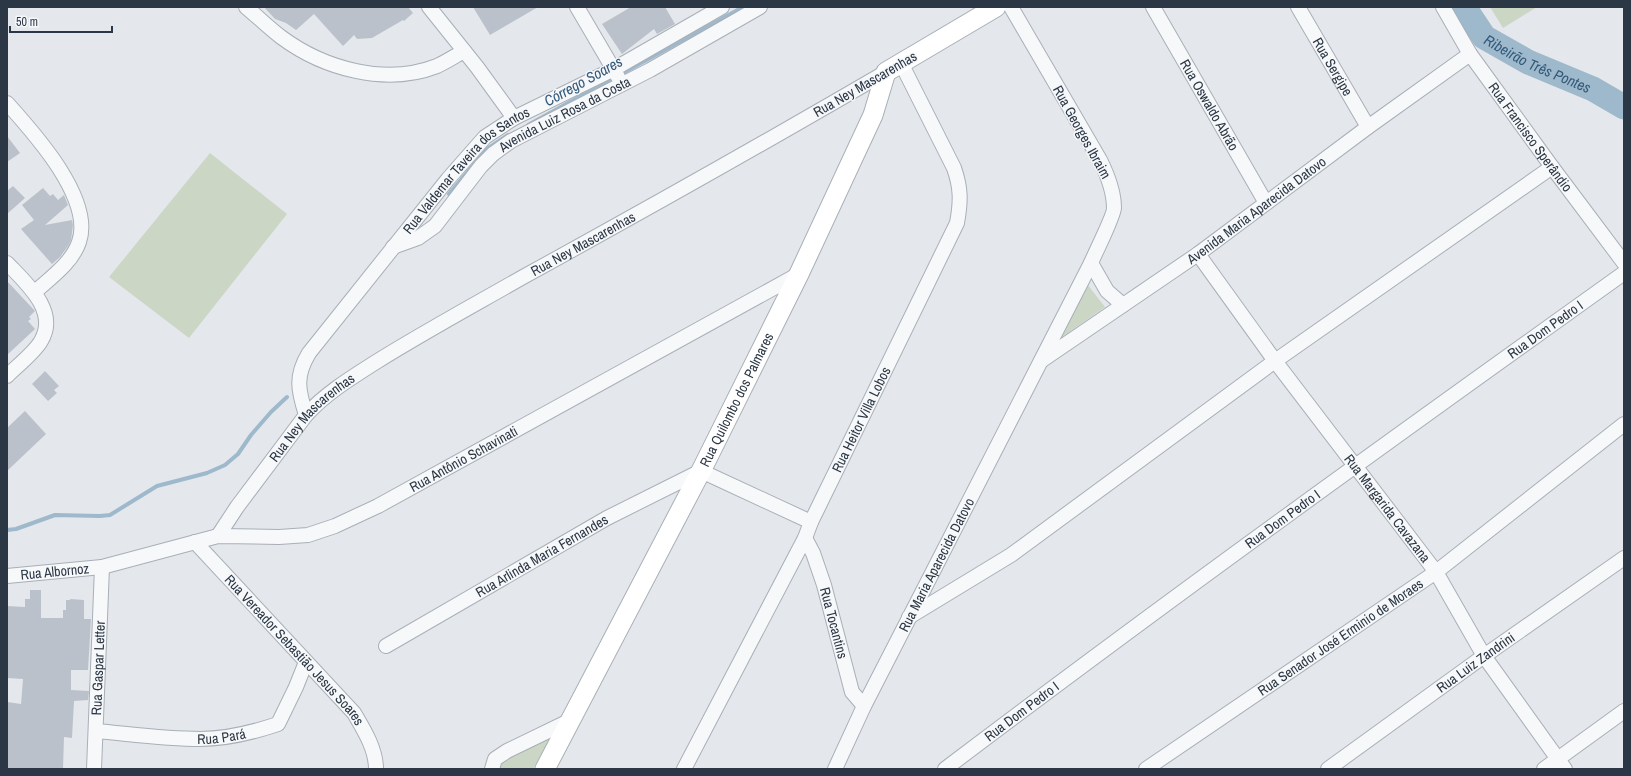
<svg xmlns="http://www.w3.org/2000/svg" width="1631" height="776" viewBox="0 0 1631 776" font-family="'Archivo Narrow',sans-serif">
<rect width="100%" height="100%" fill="#e4e8ec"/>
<!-- green -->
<g fill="#cbd6c5">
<path d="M1490,7h47l-34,21z"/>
<path d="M210,153l77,61 -98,124 -80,-61z"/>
<path d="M1087,284l18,23 -43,30 -3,-2z"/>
<path d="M553,733l-20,36h-36l2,-7z"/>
</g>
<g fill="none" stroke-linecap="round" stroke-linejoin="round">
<!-- stream -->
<g stroke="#9eb9cc" stroke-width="4">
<path d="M528,125l215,-118"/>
<path d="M449,194l38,-45 21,-14"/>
<path d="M7,530l9,-1 39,-14 45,1 10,-1 47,-29 50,-13 18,-8 13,-11 13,-19 20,-23 16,-15"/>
</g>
<!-- river -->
<path stroke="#9eb9cc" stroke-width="25" id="s1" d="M1464,7l20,30 44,25 65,27 31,18"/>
</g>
<!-- building -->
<g fill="#bbc1ca">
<path d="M264,7h144l5,6 -9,8 -1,-1 -31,18 -15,1 -3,-4 -11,11 -29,-32 -18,16 -10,-7 -11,-4z"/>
<path d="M473,7h65l-48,28z"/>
<path d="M631,7h34l10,17 -18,10 -3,-5 -32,25 -20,-30z"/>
<path d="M7,136l13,17 -13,9z"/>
<path d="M13,186l12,12 -18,16v-23z"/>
<path d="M43,188l7,8 3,-2 5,6 6,-5 4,10 -23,20 27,-5 1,5 -2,15 -3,6 -8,11 -8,7 -31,-35 13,-9 -12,-15z"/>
<path d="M7,281l28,30 -6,6 2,2 -3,2 7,8 -28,26z"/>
<path d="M45,371l14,15 -5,4 3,3 -9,8 -16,-17z"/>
<path d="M25,411l21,23 -39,37v-43z"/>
<path d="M30,590h11v28h22v-8h3v-10h4v-1l14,1v19h7l-3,51h-17v20l18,1 -1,9 -14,1 -2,37 -8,-1 -1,32 -56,-1v-66l14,2 2,-25 -16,-1v-72l18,1v-8h5z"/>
</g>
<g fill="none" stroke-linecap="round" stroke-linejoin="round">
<defs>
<g id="street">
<path d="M246,7c12,10 23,21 35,30 43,32 105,49 156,29 9,-4 18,-10 27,-15"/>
<path d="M429,7l48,60 37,51"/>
<path d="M577,7l41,70"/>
<path id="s2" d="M1153,7l113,196"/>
<path id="s3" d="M1298,7l70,120"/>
<path id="s4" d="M1443,7l27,47 82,113 72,96"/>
<path d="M7,103c27,30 87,96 72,139 -7,21 -29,36 -44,50"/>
<path id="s5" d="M393,247l25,-9 17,-12 46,-60 12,-12 18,-13 139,-71 110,-63"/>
<path id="s6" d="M1198,254l77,107 161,211 48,84 81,113"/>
<path d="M7,263c19,20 52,48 34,78 -6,11 -25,26 -34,35"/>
<path d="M1091,263l16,28 16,14"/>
<path id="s7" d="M1041,361l157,-107 170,-127 102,-73"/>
<path id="s8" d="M306,415c-8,-25 -11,-39 3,-62l139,-174 37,-42 29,-19 100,-49 108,-62"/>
<path id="s9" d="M218,536l19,-29 69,-92c20,-22 45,-37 70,-53 48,-30 98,-57 147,-85 122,-67 243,-135 363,-205"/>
<path id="s10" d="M805,538l8,15 11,32 28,107 12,14"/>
<path id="s11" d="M195,542l159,171c10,17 22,36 22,56"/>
<path id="s12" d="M7,576l95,-9 116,-31 61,1 29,-2 27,-9 43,-20 421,-232"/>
<path d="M909,617l102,-62 264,-194 277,-194"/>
<path id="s13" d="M386,646l221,-128 94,-47 110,51"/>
<path id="s14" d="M96,731c34,3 69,8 104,8 25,0 54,-7 78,-15l18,-37 10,-25"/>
<path id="s15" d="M94,769l8,-202"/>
<path d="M492,769l3,-10 12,-8 64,-31"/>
<path id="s16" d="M684,769l121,-231 6,-16 146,-299c4,-22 4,-35 -3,-55l-53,-105"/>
<path id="s17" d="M835,769l29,-63 227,-443c4,-10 23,-47 23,-55 0,-17 -7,-34 -14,-48l-89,-153"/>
<path id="s18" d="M945,769c223,-169 451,-333 679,-496"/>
<path id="s19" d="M1146,769l290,-197 188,-148"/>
<path id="s20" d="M1328,769l156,-113 140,-98"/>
<path d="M1544,769l80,-58"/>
</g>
<g id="secondary">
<path id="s21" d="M545,769l156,-298 98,-197 74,-159 13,-43 110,-65"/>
</g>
</defs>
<!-- street casing -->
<use href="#street" stroke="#a9afb7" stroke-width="16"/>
<!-- secondary casing -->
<use href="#secondary" stroke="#a9afb7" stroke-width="21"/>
<!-- street -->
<use href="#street" stroke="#f7f8fa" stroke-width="14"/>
<!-- secondary -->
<use href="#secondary" stroke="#fff" stroke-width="19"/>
</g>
<g text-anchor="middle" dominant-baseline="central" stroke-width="3" stroke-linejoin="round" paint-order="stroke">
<!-- street labels -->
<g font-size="14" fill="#2b3745" stroke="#f4f6f9">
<text stroke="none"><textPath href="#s3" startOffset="69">Rua Sergipe</textPath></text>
<text transform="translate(865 84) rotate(-30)">Rua Ney Mascarenhas</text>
<text stroke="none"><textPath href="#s2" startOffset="113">Rua Oswaldo Abrão</textPath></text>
<text stroke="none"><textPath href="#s5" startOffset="222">Avenida Luiz Rosa da Costa</textPath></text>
<text transform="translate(1082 132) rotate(61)">Rua Georges Ibraim</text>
<text stroke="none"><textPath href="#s4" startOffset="157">Rua Francisco Sperândio</textPath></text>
<text stroke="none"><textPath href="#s8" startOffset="307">Rua Valdemar Taveira dos Santos</textPath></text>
<text stroke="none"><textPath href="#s7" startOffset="263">Avenida Maria Aparecida Datovo</textPath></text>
<text stroke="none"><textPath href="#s9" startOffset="476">Rua Ney Mascarenhas</textPath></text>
<text stroke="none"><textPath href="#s18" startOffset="744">Rua Dom Pedro I</textPath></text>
<text stroke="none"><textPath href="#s21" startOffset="416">Rua Quilombo dos Palmares</textPath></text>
<text stroke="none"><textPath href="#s9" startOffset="152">Rua Ney Mascarenhas</textPath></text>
<text stroke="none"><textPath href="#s16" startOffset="392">Rua Heitor Villa Lobos</textPath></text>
<text stroke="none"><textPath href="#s12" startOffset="479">Rua Antônio Schavinati</textPath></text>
<text stroke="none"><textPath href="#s6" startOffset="317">Rua Margarida Cavazana</textPath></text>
<text stroke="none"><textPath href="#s18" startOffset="420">Rua Dom Pedro I</textPath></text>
<text stroke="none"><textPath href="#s13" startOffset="180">Rua Arlinda Maria Fernandes</textPath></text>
<text stroke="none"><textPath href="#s17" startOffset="228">Rua Maria Aparecida Datovo</textPath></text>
<text stroke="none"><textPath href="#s12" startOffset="48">Rua Albornoz</textPath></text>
<text stroke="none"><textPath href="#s10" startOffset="90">Rua Tocantins</textPath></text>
<text stroke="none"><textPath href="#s19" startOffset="235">Rua Senador José Erminio de Moraes</textPath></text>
<text stroke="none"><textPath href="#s11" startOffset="147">Rua Vereador Sebastião Jesus Soares</textPath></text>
<text stroke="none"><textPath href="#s20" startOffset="182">Rua Luiz Zandrini</textPath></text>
<text stroke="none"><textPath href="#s15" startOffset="101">Rua Gaspar Letter</textPath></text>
<text stroke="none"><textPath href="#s18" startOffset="96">Rua Dom Pedro I</textPath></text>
<text stroke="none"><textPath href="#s14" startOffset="126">Rua Pará</textPath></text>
</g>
<!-- water labels -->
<g font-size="15" font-style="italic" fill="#335a7a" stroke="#f4f6f9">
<text stroke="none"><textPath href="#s1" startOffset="96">Ribeirão Três Pontes</textPath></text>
<text transform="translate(583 81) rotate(-29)">Córrego Soares</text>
</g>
</g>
<!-- border -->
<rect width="1631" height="776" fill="none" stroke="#2b3745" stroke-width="16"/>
<!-- scale -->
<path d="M10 26v6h102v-6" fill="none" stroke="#2b3745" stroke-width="2"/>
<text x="16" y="26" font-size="12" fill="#2b3745" stroke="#f4f6f9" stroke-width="3" paint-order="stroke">50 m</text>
</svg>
